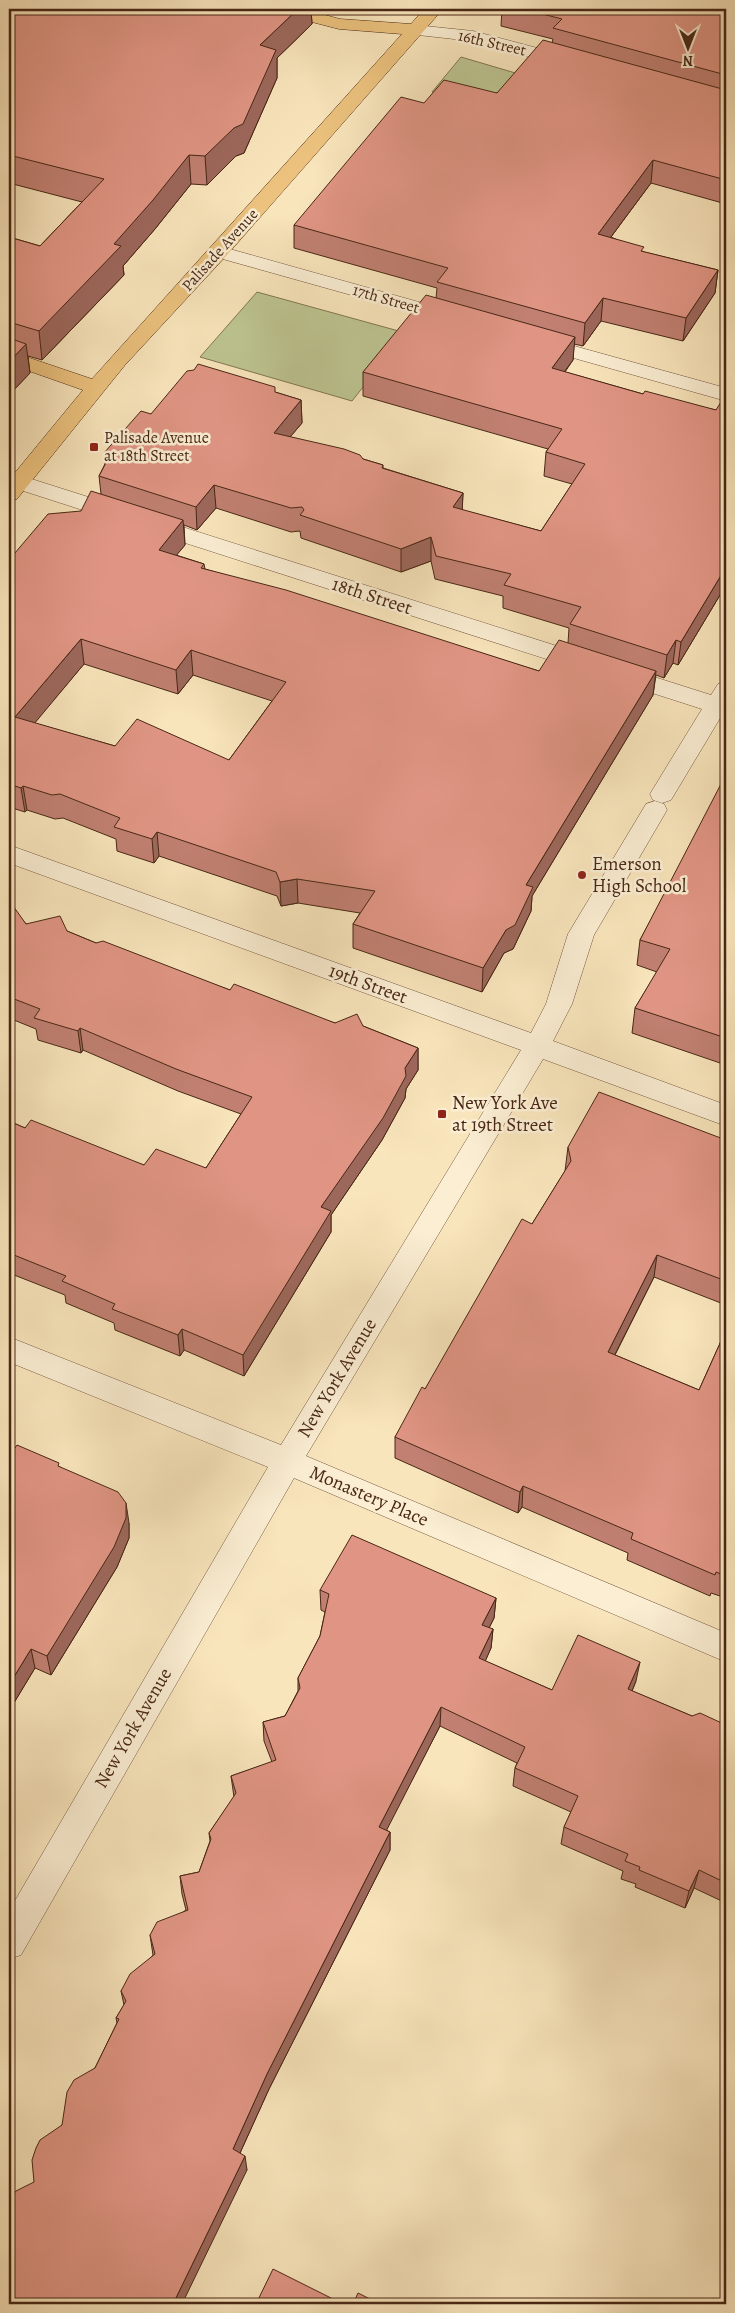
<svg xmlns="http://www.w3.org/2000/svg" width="735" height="2313" viewBox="0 0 735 2313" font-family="Alegreya,serif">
<rect width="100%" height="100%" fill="#f9e5bc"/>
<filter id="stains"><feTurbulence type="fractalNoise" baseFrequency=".004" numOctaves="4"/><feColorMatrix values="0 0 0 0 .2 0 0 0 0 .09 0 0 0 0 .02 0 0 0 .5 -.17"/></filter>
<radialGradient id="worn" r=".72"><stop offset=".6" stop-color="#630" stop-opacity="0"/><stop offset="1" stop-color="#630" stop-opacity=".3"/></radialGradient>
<!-- green -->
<g fill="#bdc591" stroke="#827653">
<path d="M461,57l68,20 -28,33 -69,-18z"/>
<path d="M257,292l149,41 -54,68 -152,-44z"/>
</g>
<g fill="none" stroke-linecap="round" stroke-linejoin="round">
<defs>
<g id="minor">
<path d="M415,25l58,6 102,27 2,4 -2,4 -7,2 -96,-27 -63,-7 -3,-4 3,-4z"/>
<path d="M219,246l239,67 3,4 -3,4 -7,2 -239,-67 -3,-4 3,-4z"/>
<path d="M538,336l188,52v13l-195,-55 -3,-4 3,-4z"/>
<path d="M19,475l692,220 7,-11 8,-2v34l-4,-1 -51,85 -9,3 -9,-3 -3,-6 52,-85 -691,-222 -2,-6 2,-4z"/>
<path d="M655,801l9,3 3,6 -73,125 -22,69 -19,37 173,64v21l-183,-67 -237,397 420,177v29l-432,-184 -273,477 -12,4v-48l259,-444 -259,-105v-25l272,108 240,-395 -512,-187v-18l522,188 15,-29 22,-70 78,-130z"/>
</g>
<path id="major" d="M274,9h29l37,10 71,5 13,-15h19l-217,247 -101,109 -108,134 -8,2v-21l74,-90 -74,-26v-13l83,28 310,-345 -63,-5 -62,-16z"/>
</defs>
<!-- minor casing -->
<use href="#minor" stroke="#74563f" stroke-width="1"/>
<!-- major casing -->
<use href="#major" stroke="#482715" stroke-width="1"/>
<!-- minor -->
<use href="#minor" fill="#fbeed3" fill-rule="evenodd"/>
<!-- major -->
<use href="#major" fill="#ecc27e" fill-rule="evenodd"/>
</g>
<!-- wall -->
<g fill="#c18072" stroke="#482715" fill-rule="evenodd">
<path d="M9,9h318l-4,4 -12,-4 1,15 -35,34v20l-33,75 -8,3 -29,29 -16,-1 -36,45 -32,37 1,9 -82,85 -14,-4 2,17 -21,22v-158l31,9 42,-44 -73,-19z"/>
<path d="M502,9h224v195l-75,-21 -40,54 33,15 74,18 -3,23 -32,48 -82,-20 -18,25 -9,-2 -1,16 -8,12 78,22 73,16 10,-7v182l-48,80 -5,-2 -9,15 -8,-3 -3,20 -121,201 -1,15 -18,38 -9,4 -22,39 -129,-44v-24l7,-11 -62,-10 -17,3 -4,-10 -118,-40 -5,7 -37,-12 -1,-12 -53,-21 -8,1 -28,-9 -2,2 -16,-5v-247l72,-49 20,-17 -2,-18 6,-12 -1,-11 47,-39 124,-22 26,8 1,23 -12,14 93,28v3l80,25 -1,17 79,21 31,-47 -28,-8 2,-24 2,-3 -185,-53v-24l73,-74 1,-10 -143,-40v-23l130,-122 73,-10 55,-50 1,-4 -52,-13zM216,508l75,24 9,-1 1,7 100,34 30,-11 4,18 68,17v12l66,20 -1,15 -29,28 -334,-102 -1,-5 -28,-9 9,-10 -1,-20 13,5zM84,664l94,30 15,-19 79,26 -43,59 -114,-14 -81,-23z"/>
<path d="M726,781v284l-94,-32 3,-25 22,-36 -20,-7 3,-25z"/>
<path d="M9,903l17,21 41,7 29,12 134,47 105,33 28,3 55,22v22l-12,19 -1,9 -23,42 -51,75v17l-87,144 -60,-26 -4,6 -65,-26 -1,-7 -48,-20 -1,-8 -56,-22v-152l16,7 119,37 62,3 35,-54 -63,-23 -95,-41 -2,3 -43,-13 -2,-11 -27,-11z"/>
<path d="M726,1140v165l-72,-28 -39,78 84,35 27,-60v268l-15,-5 -1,3 -83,-36 1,-7 -106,-46 -4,6 -123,-55v-21l30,-48 107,-165 33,-53 3,-24z"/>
<path d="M9,1456l51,11 69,56v15l-12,29 -66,108 -16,-7 -26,43z"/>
<path d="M320,1590l176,8 -2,20 -5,10 4,1 -2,19 -6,13 67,29 84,-9 -4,10 60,25 34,9v178l-32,-15 -9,20 -50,-21 1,-3 -15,-5 2,-8 -62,-27 3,-17 7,-15 -58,-26 2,-18 2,-5 -77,-37 -54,104 4,2v18l-121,239 -29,64 7,17 -213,12 28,-57 33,-57 22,-45 -1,-5 8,-13 -3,-14 32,-36 -3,-20 36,-25 -4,-16 -2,-18 19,-4 11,-31 -1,-8 25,-36 -3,-21 41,-14 -8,-21 -1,-19 22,-6 13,-25v-13l22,-42 5,-24 -4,-2z"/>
</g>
<!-- shaded-wall -->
<g fill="#9d685c" stroke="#482715">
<path d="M298,9h13l1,15 -35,34v20l-33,75 -8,3 -29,29 -2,-29 55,-111z"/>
<path d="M189,155l2,29 -36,45 -32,37 1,9 -82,85 -3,-29z"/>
<path d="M653,160l-2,23 -55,74 2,-23z"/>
<path d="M718,270l-3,23 -32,48 3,-23z"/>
<path d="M603,298l-2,23 -18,25 2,-23z"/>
<path d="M575,337l-2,23 -23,31 2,-23z"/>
<path d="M26,344l4,29 -21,22v-33z"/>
<path d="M301,400l1,23 -28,33v-23z"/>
<path d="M214,485l2,23 -19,22 -1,-23z"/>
<path d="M463,493l-1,23 -9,-9z"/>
<path d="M183,520l2,25 -24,29 -2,-24z"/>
<path d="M431,537v24l-30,11v-23z"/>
<path d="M726,567v18l-48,80 3,-23z"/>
<path d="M81,639l3,25 -65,78 -4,-25z"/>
<path d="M676,640l-3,23 -9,15 3,-23z"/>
<path d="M191,650l2,25 -15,19 -2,-24z"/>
<path d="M656,671l-3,24 -121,201 -1,15 -18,38 -9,4 -22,39 1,-24 23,-38 20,-45z"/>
<path d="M23,786l4,24 -2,2 -4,-24z"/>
<path d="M157,832l2,24 -5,7 -2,-24z"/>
<path d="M297,879l1,24 -17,3 -1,-24z"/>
<path d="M80,1028l3,22 -2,3 -3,-22z"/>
<path d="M418,1048v22l-12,19 -1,9 -23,42 -51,75v17l-87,144 -1,-21 78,-148 84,-139z"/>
<path d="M657,1255l-3,22 -49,97 3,-22z"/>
<path d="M182,1329l2,21 -4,6 -2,-21z"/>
<path d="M523,1486l-1,21 -4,6 2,-21z"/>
<path d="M126,1503l3,20v15l-12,29 -66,108 -4,-19z"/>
<path d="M496,1598l-2,20 -13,26 1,-19z"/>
<path d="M493,1629l-2,19 -13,30 1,-20z"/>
<path d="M31,1649l4,19 -26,43v-26z"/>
<path d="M640,1662l-4,19 -11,27 3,-19z"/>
<path d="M441,1707l-1,19 -61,119v-18z"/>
<path d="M390,1832v18l-121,239 -34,75 -2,-15 34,-75z"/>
<path d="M699,1870l-5,18 -9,20 4,-17z"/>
<path d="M245,2156l2,14 -65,134h-9z"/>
</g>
<!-- building -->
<g fill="#e09584" stroke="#482715" fill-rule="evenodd">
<path d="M9,9h289l-38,36 16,5 -33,74 -9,4 -29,28 -16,-1 -36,45 -39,44 7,2 -82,85 -30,-9v-85l31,9 64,-67 -95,-24z"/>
<path d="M523,9h203v66l-173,-47 9,-9z"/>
<path d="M543,40l183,50v90l-73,-20 -55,74 46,13 -3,4 77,19 -32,48 -83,-20 -18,25 -148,-41 11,-14 -154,-43 107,-128 23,6 20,-23 53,13z"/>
<path d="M426,295l149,42 -23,31 91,26 2,-3 71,19 5,-8 5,1v164l-45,75 -5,-2 -9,15 -97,-31 11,-17 -77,-22 7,-11 -75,-18 -5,-19 -30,12 -101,-34 4,-5 -2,-3 -11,1 -77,-23 -18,22 -97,-31 9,-17 -4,-6 37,-42 10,3 36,-43 7,-1 4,-6 77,23v5l26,8 -27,33 70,16 16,6 3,4 20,6 -1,3 81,25 -10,14 88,24 44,-67 -39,-12 16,-23 -199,-57z"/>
<path d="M9,338l17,6 -17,18z"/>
<path d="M91,491l92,29 -24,30 45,14 -3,4 85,22 253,81 20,-31 97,31 -130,214 7,2 -18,38 -9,5 -23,38 -130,-44 22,-33 -78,-12 -17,3 -4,-10 -119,-40 -5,7 -38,-12 6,-9 -60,-24 -8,1 -29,-9 -2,2 -12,-4v-224l39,-46 33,-3zM81,639l95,31 15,-20 95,32 -57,78 -92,-41 -22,27 -100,-29z"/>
<path d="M726,781v257l-91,-30 35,-59 -30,-9 81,-156 3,1z"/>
<path d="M9,903h2l15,21 34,-8 7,15 29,12 7,-2 127,49 4,-6 101,39 22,-9 6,12 55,22 -13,20 1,8 -23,42 -62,89 10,4 -88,144 -61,-26 -4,6 -66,-26 3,-5 -53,-23 4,-5 -57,-23v-132l16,7 6,-8 113,45 12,-16 50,19 46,-71 -76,-28 -96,-41 -2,3 -44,-13 6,-9 -31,-12z"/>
<path d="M599,1092l127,48v141l-69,-26 -49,97 91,38 27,-60v246l-10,-4 -1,3 -84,-36 2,-6 -110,-47 -3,6 -125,-55 27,-50 3,2 97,-170 10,5 39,-63 -3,-14z"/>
<path d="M17,1445l42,18 -1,3 60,26 8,11v15l-12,29 -67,109 -16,-7 -22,36v-229z"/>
<path d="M352,1535l144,63 -14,27 11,4 -14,29 73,32 26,-55 62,27 -12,27 64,27 8,-3 26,12v158l-27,-13 -10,21 -50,-21 1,-3 -15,-6 3,-7 -64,-27 14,-31 -63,-28 10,-21 -84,-40 -62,120 11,5 -123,242 -34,75 12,7 -72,148h-164v-104l7,-9 18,-9 -2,-22 4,-12 4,-8 22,-15 5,-33 7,-12 21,-12 24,-49 -3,-1 10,-17 -5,-10 9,-17 25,-20 -5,-19 7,-13 31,-12 -8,-34 19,-4 12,-33 -2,-6 27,-40 -5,-17 45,-16 -13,-38 22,-6 15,-28 -2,-10 22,-42 9,-42 -9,-4z"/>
<path d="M273,2269l70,35h-87z"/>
<path d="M358,2293l22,11h-27z"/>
</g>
<!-- markers -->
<g fill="#8f2418" stroke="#fbeed3" stroke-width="2">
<rect x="89" y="442" width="10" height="10" rx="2.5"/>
<circle cx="582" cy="875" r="5"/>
<rect x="437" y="1109" width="10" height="10" rx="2.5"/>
</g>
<g text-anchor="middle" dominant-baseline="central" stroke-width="5" stroke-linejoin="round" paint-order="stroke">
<!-- far-street labels -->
<g font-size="16" fill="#482715" stroke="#fbeed3">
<text transform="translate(492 43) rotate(13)">16th Street</text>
<text transform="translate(220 250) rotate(-48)">Palisade Avenue</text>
<text transform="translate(386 299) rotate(16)">17th Street</text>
</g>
<!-- far-poi labels -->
<g font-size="16" fill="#482715" stroke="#fbeed3" text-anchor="start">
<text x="104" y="438">Palisade Avenue<tspan x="104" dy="18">at 18th Street</tspan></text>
</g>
<!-- street labels -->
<g font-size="19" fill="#482715" stroke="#fbeed3">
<text transform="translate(372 596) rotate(18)">18th Street</text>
<text transform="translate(368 984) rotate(20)">19th Street</text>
<text transform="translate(337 1378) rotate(-59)">New York Avenue</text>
<text transform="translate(369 1496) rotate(23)">Monastery Place</text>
<text transform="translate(133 1728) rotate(-60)">New York Avenue</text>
</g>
<!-- poi labels -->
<g font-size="19" fill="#482715" stroke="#fbeed3" text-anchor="start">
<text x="592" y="864">Emerson<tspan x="592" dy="22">High School</tspan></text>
<text x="452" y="1103">New York Ave<tspan x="452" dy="22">at 19th Street</tspan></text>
</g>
</g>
<!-- margin -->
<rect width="735" height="2313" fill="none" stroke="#f9e5bc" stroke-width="30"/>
<rect x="10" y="10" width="715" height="2293" fill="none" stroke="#482715" stroke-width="2.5"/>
<rect x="15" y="15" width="705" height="2283" fill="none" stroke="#482715"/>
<!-- north arrow -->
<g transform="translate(688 48) rotate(180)" stroke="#fbeed3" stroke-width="4" paint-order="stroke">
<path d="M0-4L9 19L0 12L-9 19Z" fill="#482715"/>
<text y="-8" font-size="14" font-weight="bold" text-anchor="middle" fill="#482715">N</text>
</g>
<rect width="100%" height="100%" filter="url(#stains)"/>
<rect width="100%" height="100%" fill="url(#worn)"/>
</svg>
